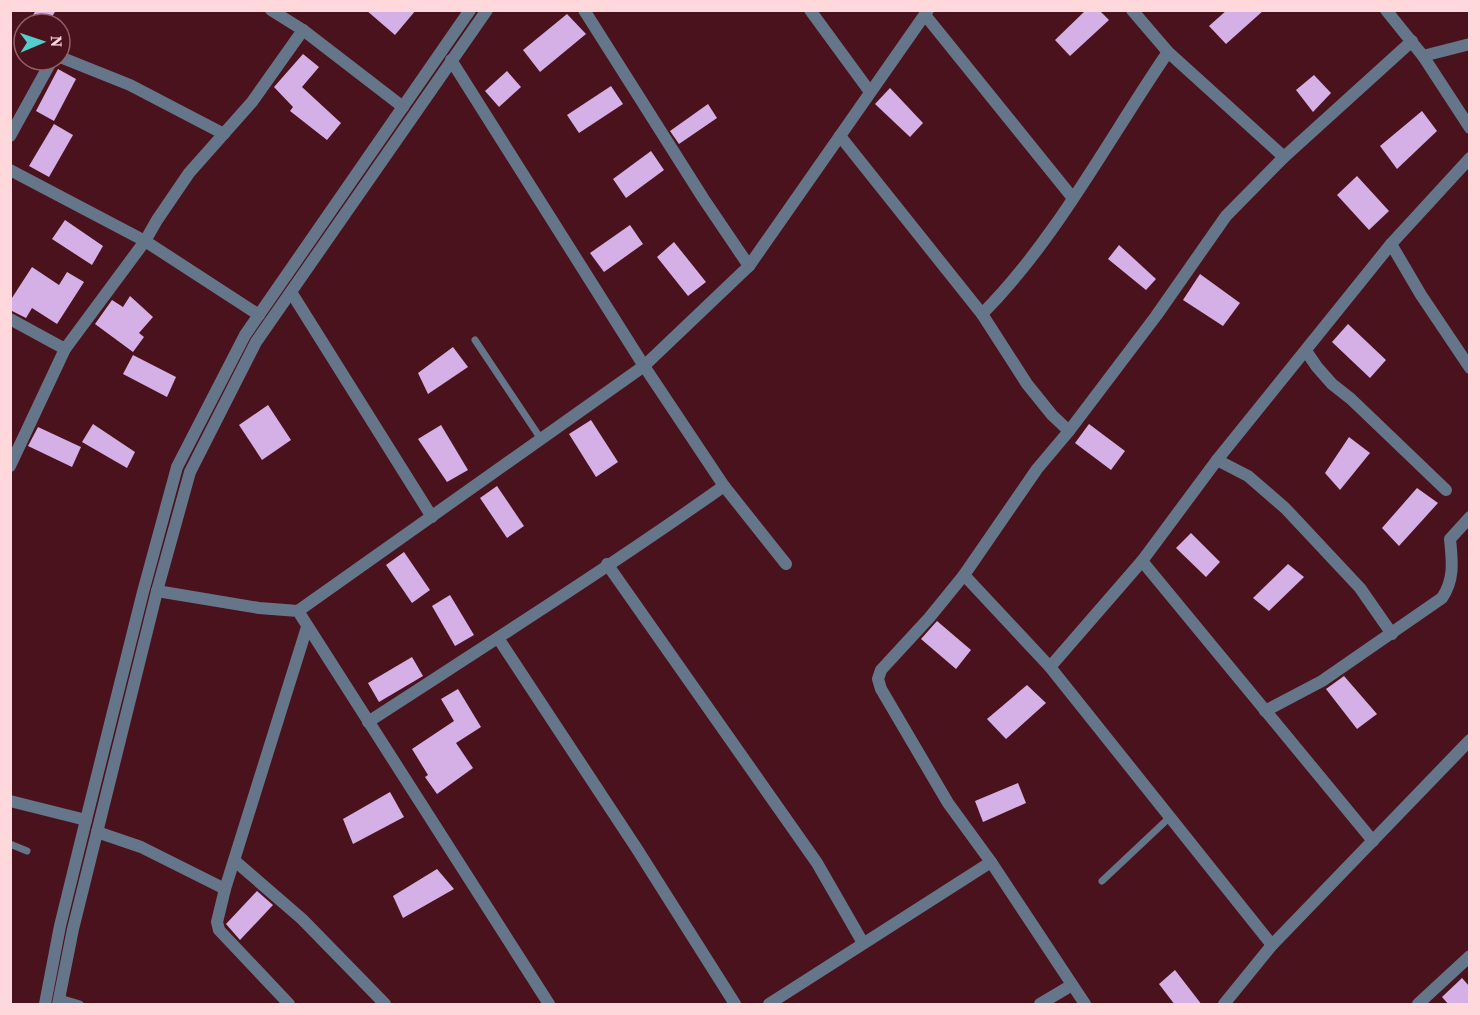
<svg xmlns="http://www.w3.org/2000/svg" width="1480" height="1015" viewBox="0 0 1480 1015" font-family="'Source Serif 4',serif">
<rect width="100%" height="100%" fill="#4a121c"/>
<!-- building -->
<g fill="#d4b0e7">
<path d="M36,10h20l-8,14h-12l-6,-4z"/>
<path d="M366,10h50l-21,25z"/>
<path d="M1086,10h13l10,10 -39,36 -15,-16z"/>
<path d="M1227,10h37l-38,34 -17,-18z"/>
<path d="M567,14l19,20 -46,38 -17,-22z"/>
<path d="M303,54l16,13 -17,20 39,36 -14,17 -37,-29 3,-4 -19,-20z"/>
<path d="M58,69l18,10 -22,42 -18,-10z"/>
<path d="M507,71l14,16 -22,20 -14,-16z"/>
<path d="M1314,75l17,18 -18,19 -17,-22z"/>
<path d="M611,86l12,18 -44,29 -12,-18z"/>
<path d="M890,88l33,35 -13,14 -35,-33z"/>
<path d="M708,104l9,14 -38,26 -9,-13z"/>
<path d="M1422,111l15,20 -40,38 -17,-23z"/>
<path d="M54,124l19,11 -24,42 -20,-11z"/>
<path d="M651,151l13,19 -38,28 -13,-19z"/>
<path d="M1357,176l32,35 -20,19 -32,-35z"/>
<path d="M65,220l38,26 -11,19 -40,-26z"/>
<path d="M630,225l13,19 -39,28 -14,-19z"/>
<path d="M674,242l32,40 -18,14 -31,-39z"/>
<path d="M1119,245l37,34 -10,11 -38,-31z"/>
<path d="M32,267l27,18 8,-13 17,10 -27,42 -25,-16 -6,10 -16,-8v-9z"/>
<path d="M1200,274l40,29 -17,23 -40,-26z"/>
<path d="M130,296l23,21 -14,16 5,4 -11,15 -38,-28 17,-24 11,7z"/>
<path d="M1348,324l38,36 -16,18 -38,-36z"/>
<path d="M453,347l15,20 -40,27 -10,-21z"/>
<path d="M133,355l43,22 -9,20 -44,-23z"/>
<path d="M268,405l23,35 -29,20 -23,-35z"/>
<path d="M591,420l27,42 -22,15 -27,-43z"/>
<path d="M93,424l42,28 -8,16 -45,-26z"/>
<path d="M1089,424l36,27 -14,19 -36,-27z"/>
<path d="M441,425l27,45 -21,12 -29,-43z"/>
<path d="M38,427l43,20 -9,20 -44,-21z"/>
<path d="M1349,437l21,16 -30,37 -15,-17z"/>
<path d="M497,486l27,40 -17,12 -27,-40z"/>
<path d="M1417,488l21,15 -39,43 -17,-18z"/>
<path d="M1191,533l29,29 -14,15 -30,-29z"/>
<path d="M404,552l26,38 -18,13 -26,-38z"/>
<path d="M1288,564l16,13 -35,34 -16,-13z"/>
<path d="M450,595l24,40 -19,11 -23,-40z"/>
<path d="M937,621l34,29 -15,19 -35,-30z"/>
<path d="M412,657l11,19 -44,26 -11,-19z"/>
<path d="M1344,676l33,38 -20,15 -31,-40z"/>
<path d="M1027,685l19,18 -40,36 -19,-20z"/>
<path d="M458,689l23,38 -25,16 17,25 -36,26 -12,-17 3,-2 -16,-26 42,-28 -13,-22z"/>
<path d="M1018,783l8,20 -43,19 -8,-21z"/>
<path d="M390,792l14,25 -51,27 -10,-25z"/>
<path d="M437,869l17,20 -51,29 -10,-22z"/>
<path d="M257,891l16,14 -33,35 -14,-16z"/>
<path d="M1175,970l27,35h-27l-16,-21z"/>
<path d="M1462,978l8,9v18h-21l-7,-8z"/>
</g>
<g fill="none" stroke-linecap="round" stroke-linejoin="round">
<!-- service -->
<g stroke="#65768b" stroke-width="7">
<path d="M475,340l66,99"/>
<path d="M10,844l17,7"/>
<path d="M1102,881l68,-64"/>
<path d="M60,998l20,6"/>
</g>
<!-- minor -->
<g stroke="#65768b" stroke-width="12">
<path d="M271,10l32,20 100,77"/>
<path d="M584,10l119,188 46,68"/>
<path d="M810,10l60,82"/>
<path d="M1132,10l36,42 116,105"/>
<path d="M1386,10l37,46 47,72"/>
<path d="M925,15l147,182"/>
<path d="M1423,56l47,-12"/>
<path d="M60,57l70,28 94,49"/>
<path d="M451,60l193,306 80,120 62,78"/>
<path d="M10,136l42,-76"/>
<path d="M840,136l142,178 45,70 25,31 17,16"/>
<path d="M10,170l135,71 114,74"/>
<path d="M1391,244l30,51 49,73"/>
<path d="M291,292l141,225"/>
<path d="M982,314c74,-74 127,-176 186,-262"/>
<path d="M10,319l55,30"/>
<path d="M1306,351l11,16 15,17 19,15 95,91"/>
<path d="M1217,460l31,16 37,32 75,80 32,46"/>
<path d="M10,466l55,-117 80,-108 12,-21 32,-47 63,-71 51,-72"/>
<path d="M1142,561l231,280"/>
<path d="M607,564l210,299 46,80"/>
<path d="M964,575l86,92 222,278"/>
<path d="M157,591l102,17 39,3 251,393"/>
<path d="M298,611l346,-245 105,-100 179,-256"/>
<path d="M498,638l139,211 98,155"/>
<path d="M1050,667l92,-106 75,-101 174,-216 79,-86"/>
<path d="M1265,711l57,-30 120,-83c13,-19 10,-38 8,-59l20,-22"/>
<path d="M368,722c120,-78 240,-154 356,-236"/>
<path d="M10,801l76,19"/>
<path d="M97,832l44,15 84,42"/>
<path d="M235,861l67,58 83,85"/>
<path d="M289,1004l-70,-74 -2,-8 8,-33 82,-262"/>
<path d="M769,1004l222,-142"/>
<path d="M1040,1004l32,-19"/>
<path d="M1085,1004l-94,-142 -43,-59 -67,-114 -3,-10 3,-9 48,-52 35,-43 73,-106 32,-38 87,-115 70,-100 58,-59 128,-116"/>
<path d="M1224,1004l48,-59 198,-205"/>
<path d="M1418,1004l52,-48"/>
</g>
<!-- tertiary -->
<g stroke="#65768b" stroke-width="12">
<path d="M45,1004l15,-78 26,-106 57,-228 34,-125 68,-132 225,-325"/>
<path d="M58,1004l15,-75 84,-338 33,-119 66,-130 231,-332"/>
</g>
</g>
<!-- border -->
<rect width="1480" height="1015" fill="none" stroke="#fed8da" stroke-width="24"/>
<!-- north arrow -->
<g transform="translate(42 42) rotate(88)"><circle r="28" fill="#4a121c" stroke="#926168" stroke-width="1.5"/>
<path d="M0-4.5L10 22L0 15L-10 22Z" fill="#53cdcb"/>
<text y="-9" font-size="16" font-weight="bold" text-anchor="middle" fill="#fed8da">N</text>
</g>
</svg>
